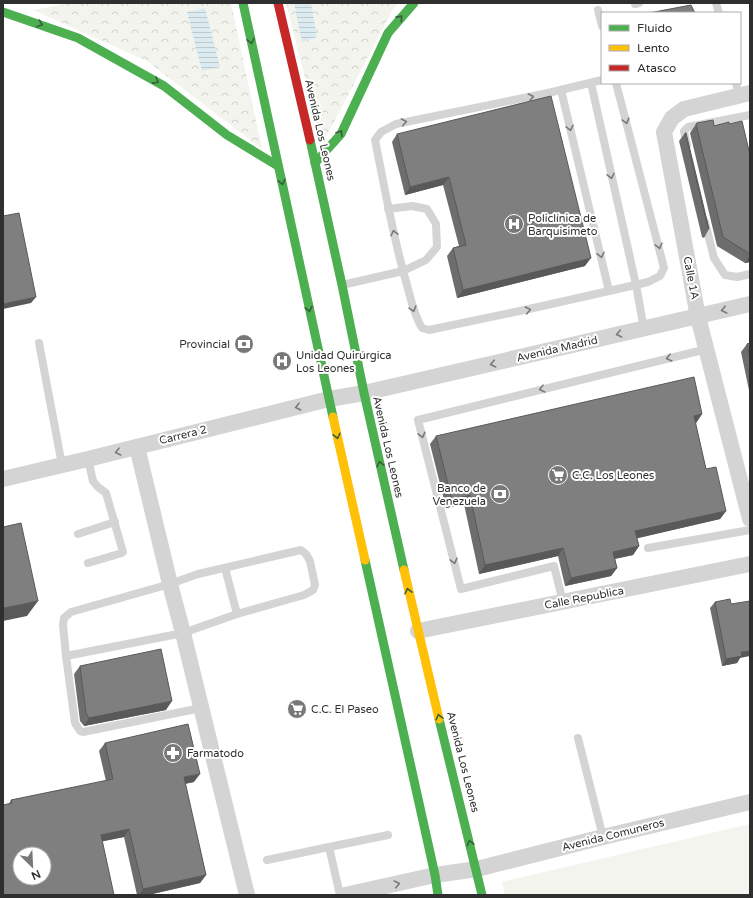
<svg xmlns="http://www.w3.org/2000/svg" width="753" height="898" viewBox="0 0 753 898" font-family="'Varela Round',sans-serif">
<defs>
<pattern id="park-crowns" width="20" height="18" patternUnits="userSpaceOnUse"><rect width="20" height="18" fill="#f2f4ed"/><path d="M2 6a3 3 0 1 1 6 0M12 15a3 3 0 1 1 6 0" fill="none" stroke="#d0d2cc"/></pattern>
<pattern id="water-rules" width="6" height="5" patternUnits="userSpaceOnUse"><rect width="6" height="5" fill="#dbebf0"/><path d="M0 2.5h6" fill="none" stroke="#bccace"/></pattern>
</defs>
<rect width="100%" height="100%" fill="#fff"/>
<!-- green -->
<path fill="#f2f4ed" d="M750,824v71h-245l-3,-13z"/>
<!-- park -->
<g fill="url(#park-crowns)">
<path d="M71,3h160l31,146 -115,-88 -114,-51z"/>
<path d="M286,3h112l-6,8 -70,134z"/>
</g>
<!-- water -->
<g fill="url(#water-rules)">
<path d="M294,3h17l6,34 -15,5z"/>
<path d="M205,8l15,59 -18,4 -15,-59z"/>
</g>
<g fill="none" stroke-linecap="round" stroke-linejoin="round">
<!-- lane -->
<g stroke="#d4d4d4" stroke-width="8">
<path d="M716,3l3,10"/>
<path d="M635,4l4,-1"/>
<path d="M598,10l4,16"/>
<path d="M602,80l-54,13 -152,31 -15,8 -6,8c10,49 18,98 32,145 4,15 7,30 15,43l7,2 100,-21 80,-18"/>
<path d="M591,83l45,202 8,44"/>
<path d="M736,83l3,13"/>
<path d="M561,90l48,201 39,-9 12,-6 4,-8 -48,-185"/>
<path d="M687,145l-3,-14 4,-4 62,-12"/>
<path d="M705,222l9,36 11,17 12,2 13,-3"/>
<path d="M342,285l61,-14 23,-11 11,-13 -1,-23 -9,-15 -15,-3 -24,3"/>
<path d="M39,343l23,122"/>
<path d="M88,459l5,22 5,6 8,6 17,59 -1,1 -34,10"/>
<path d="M78,534l37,-12"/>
<path d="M648,548l102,-18"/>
<path d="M301,550l5,4 4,7 5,24 -2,5 -9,5 -67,19 -54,19 -117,23 -3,-31 1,-7 7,-6 99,-28 28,-10z"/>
<path d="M225,568l12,46"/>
<path d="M563,602l-9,-36 -93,23 -43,-169 289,-71"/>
<path d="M66,656l9,67 5,8 3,1 118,-24"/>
<path d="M578,738l25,99"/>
<path d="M267,860l62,-13"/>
<path d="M340,895l-11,-48 59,-12"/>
</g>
<!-- street -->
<g stroke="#d4d4d4" stroke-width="16">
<path d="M750,93l-66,16 -12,9 -8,14 34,185 52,202"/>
<path d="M137,447l33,137 13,49 64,262"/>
<path d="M3,479l85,-20 241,-60 35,-6 386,-89"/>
<path d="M418,631l332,-67"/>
<path d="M345,895l90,-20 42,-6 126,-32 147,-35"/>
</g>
<!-- fast -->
<g stroke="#4caf50" stroke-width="9">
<path d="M243,3l90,414"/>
<path d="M3,12l75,26 86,48 63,49 51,31"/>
<path d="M310,140l32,145 22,108 40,177"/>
<path d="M315,163l26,-29 47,-101 26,-30"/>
<path d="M365,560l70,315 3,20"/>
<path d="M439,719l43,176"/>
</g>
<!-- slow -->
<g stroke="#ffc107" stroke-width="9">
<path d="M333,417l32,143"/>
<path d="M404,570l35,149"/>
</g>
<!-- jam -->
<path stroke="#c62828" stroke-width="9" d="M278,3l32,137"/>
</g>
<!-- wall -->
<g fill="#6d6d6d">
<path d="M696,124l18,2 15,-2 21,31v107l-5,1 -28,-17 -27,-113z"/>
<path d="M685,133l24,96 -5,9 -2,-1 -23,-96z"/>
<path d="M397,134l188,132 -128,32 -10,-42 6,-8 6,-2 -16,-61 -38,10 -13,-53z"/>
<path d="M750,343v52l-9,-43 6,-8z"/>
<path d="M702,414l-6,9h-1l11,46 20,42 -6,8 -83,19 2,8 -6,9 -18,4 2,9 -6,8 -46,10 -7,-30 -79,18 -15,-70 -18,4 -16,-64 6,-8z"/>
<path d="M715,602l25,56 -3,5 -15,3 -12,-58z"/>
<path d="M80,666l86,44 -82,16 -4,-5 -6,-47z"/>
<path d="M105,743l89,39 -9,2 21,91 -6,8 -52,12h-11l-13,-58 -22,4 -93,-37 2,-4 95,-19 -7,-30z"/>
</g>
<!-- shaded-wall -->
<g fill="#595959">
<path d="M449,177l-6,8 -38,10 5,-8z"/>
<path d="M750,256v6l-5,1z"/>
<path d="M591,258l-6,8 -128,32 6,-8z"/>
<path d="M36,297l-5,6 -28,6v-5z"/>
<path d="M702,414l-6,9 -8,1 6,-8z"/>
<path d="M470,495l-6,9 -18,4 6,-8z"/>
<path d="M726,511l-6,8 -90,21 5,-9z"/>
<path d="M639,546l-6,9 -25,5 5,-8z"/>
<path d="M563,548l-5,8 -79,18 6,-9z"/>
<path d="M617,568l-6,8 -46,10 6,-8z"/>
<path d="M38,601l-11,15 -24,5v-11l1,-2z"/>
<path d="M750,651v5l-10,2 -3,5 -15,3 4,-7 15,-7z"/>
<path d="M172,701l-6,9 -82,16 5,-8z"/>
<path d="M200,774l-6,8 -16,3 6,-8z"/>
<path d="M129,829l-5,8 -29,6 6,-8z"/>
<path d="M206,875l-6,8 -52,12h-9l4,-6z"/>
</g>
<!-- building -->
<g fill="#7f7f7f" stroke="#595959" fill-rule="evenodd">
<path d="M691,5l4,8h-46z"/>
<path d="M551,96l40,162 -128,32 -10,-42 13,-3 -17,-68 -39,10 -13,-53z"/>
<path d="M713,120l1,6 15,-4v2l13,-3 8,34v99l-27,-17 -27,-113 1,-1z"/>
<path d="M685,133h1l23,96 -1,-1z"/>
<path d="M19,213l17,84 -33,7v-88z"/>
<path d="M750,343v16l-3,-15z"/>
<path d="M694,377l8,37 -8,2 12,53 10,-2 10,44 -91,20 4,15 -26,6 4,16 -46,10 -8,-30 -78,17 -15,-70 -18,5 -16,-64z"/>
<path d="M21,523l17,78 -34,7 -1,-6v-75z"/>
<path d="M730,599l1,5 19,-3v50l-9,1 1,4 -16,3 -11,-57z"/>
<path d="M161,649l11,52 -83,17 -3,-5 -6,-47z"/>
<path d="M188,724l12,50 -16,3 22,98 -63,14 -14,-60 -28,6 13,60h-111v-90l9,-2 -1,-3 102,-21 -8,-36zM20,854h24v24h-24z"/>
</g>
<!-- one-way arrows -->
<defs><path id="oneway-chevron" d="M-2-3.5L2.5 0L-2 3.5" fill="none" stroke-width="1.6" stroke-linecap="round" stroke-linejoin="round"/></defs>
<g stroke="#395c3b">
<use href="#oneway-chevron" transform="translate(400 18) rotate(-48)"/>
<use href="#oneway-chevron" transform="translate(40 24) rotate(19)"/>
<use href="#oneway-chevron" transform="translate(251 41) rotate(78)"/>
<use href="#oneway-chevron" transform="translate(156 81) rotate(29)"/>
<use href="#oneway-chevron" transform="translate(340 133) rotate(-58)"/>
<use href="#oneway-chevron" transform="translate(282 182) rotate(78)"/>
<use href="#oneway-chevron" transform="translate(309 309) rotate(78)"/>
<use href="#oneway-chevron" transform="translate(337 436) rotate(77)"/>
<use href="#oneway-chevron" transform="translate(380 464) rotate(-103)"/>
<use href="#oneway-chevron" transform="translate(408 591) rotate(-103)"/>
<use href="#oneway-chevron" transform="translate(439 717) rotate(-104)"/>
<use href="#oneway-chevron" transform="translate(470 843) rotate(-104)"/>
</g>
<g stroke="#797979">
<use href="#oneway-chevron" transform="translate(531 97) rotate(-11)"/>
<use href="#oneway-chevron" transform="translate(626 121) rotate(75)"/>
<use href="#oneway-chevron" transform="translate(404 122) rotate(-11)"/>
<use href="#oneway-chevron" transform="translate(570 128) rotate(77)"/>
<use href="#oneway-chevron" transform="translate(611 176) rotate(77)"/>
<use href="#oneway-chevron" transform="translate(394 233) rotate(-103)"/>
<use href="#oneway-chevron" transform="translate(659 246) rotate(75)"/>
<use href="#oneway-chevron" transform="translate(601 255) rotate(77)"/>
<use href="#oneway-chevron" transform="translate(413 309) rotate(74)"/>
<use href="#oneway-chevron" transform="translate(528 310) rotate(-12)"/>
<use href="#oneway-chevron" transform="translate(724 310) rotate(167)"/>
<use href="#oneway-chevron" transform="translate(619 334) rotate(167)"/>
<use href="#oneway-chevron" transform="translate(669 358) rotate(166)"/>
<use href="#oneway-chevron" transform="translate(493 364) rotate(167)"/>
<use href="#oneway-chevron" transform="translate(542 389) rotate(166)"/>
<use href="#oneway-chevron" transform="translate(298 407) rotate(166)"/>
<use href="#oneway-chevron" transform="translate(422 435) rotate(76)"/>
<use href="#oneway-chevron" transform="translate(118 452) rotate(166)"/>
<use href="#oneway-chevron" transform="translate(454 561) rotate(76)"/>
<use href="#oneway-chevron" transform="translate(397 884) rotate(-13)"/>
</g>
<!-- icons -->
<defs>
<symbol id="hospital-disc" viewBox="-11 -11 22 22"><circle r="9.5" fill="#787878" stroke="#fff"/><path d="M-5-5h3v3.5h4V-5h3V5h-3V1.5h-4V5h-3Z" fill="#fff"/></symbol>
<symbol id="bank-disc" viewBox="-11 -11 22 22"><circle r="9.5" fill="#787878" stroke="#fff"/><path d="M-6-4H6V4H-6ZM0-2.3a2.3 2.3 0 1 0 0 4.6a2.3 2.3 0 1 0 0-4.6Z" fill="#fff"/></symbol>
<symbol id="supermarket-disc" viewBox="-11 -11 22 22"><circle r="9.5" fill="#787878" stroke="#fff"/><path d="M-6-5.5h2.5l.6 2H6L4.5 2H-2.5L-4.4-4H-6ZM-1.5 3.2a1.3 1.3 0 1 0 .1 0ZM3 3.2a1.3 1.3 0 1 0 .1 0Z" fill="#fff"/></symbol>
<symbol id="pharmacy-disc" viewBox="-11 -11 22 22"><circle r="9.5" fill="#787878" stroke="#fff"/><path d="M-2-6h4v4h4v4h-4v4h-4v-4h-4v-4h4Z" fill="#fff"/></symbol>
</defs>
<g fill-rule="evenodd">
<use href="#hospital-disc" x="503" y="213" width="22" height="22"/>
<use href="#bank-disc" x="233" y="333" width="22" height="22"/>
<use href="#hospital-disc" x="271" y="350" width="22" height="22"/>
<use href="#supermarket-disc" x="547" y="464" width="22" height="22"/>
<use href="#bank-disc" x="489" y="483" width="22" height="22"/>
<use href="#supermarket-disc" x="286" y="698" width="22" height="22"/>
<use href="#pharmacy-disc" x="162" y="742" width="22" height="22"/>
</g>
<g text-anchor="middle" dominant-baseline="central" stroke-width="4" stroke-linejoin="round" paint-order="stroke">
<!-- street labels -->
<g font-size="11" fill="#2f2f2f" stroke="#fff">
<text transform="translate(320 130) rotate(77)">Avenida Los Leones</text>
<text transform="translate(691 278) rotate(79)">Calle 1A</text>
<text transform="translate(557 349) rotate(-13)">Avenida Madrid</text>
<text transform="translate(183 435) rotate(-14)">Carrera 2</text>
<text transform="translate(388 447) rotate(77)">Avenida Los Leones</text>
<text transform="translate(584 598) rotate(-11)">Calle Republica</text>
<text transform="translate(463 762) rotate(76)">Avenida Los Leones</text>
<text transform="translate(613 835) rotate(-14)">Avenida Comuneros</text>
</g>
<!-- poi labels -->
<g font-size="11" fill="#2f2f2f" stroke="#fff" text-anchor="start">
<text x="528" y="218">Policlínica de<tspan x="528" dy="13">Barquisimeto</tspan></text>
<text x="230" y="344" text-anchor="end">Provincial</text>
<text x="296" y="355">Unidad Quirúrgica<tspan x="296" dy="13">Los Leones</tspan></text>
<text x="572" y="475">C.C. Los Leones</text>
<text x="486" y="488" text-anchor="end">Banco de<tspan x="486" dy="13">Venezuela</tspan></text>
<text x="311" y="709">C.C. El Paseo</text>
<text x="187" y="753">Farmatodo</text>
</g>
</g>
<!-- border -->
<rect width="753" height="898" fill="none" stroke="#2f2f2f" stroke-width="8"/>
<!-- legend -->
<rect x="601" y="12" width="140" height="72" fill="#ffffff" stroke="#acacac"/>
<rect x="609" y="25" width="20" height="6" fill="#4caf50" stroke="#acacac"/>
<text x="637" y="32" font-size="12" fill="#2f2f2f">Fluido</text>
<rect x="609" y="45" width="20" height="6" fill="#ffc107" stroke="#acacac"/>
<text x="637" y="52" font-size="12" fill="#2f2f2f">Lento</text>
<rect x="609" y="65" width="20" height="6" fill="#c62828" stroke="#acacac"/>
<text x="637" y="72" font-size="12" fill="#2f2f2f">Atasco</text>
<!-- north arrow -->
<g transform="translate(32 866) rotate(156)"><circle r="19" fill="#ffffff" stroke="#acacac"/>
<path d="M0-3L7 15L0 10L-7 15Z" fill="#787878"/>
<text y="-6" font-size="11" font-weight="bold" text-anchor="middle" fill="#2f2f2f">N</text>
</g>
</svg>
